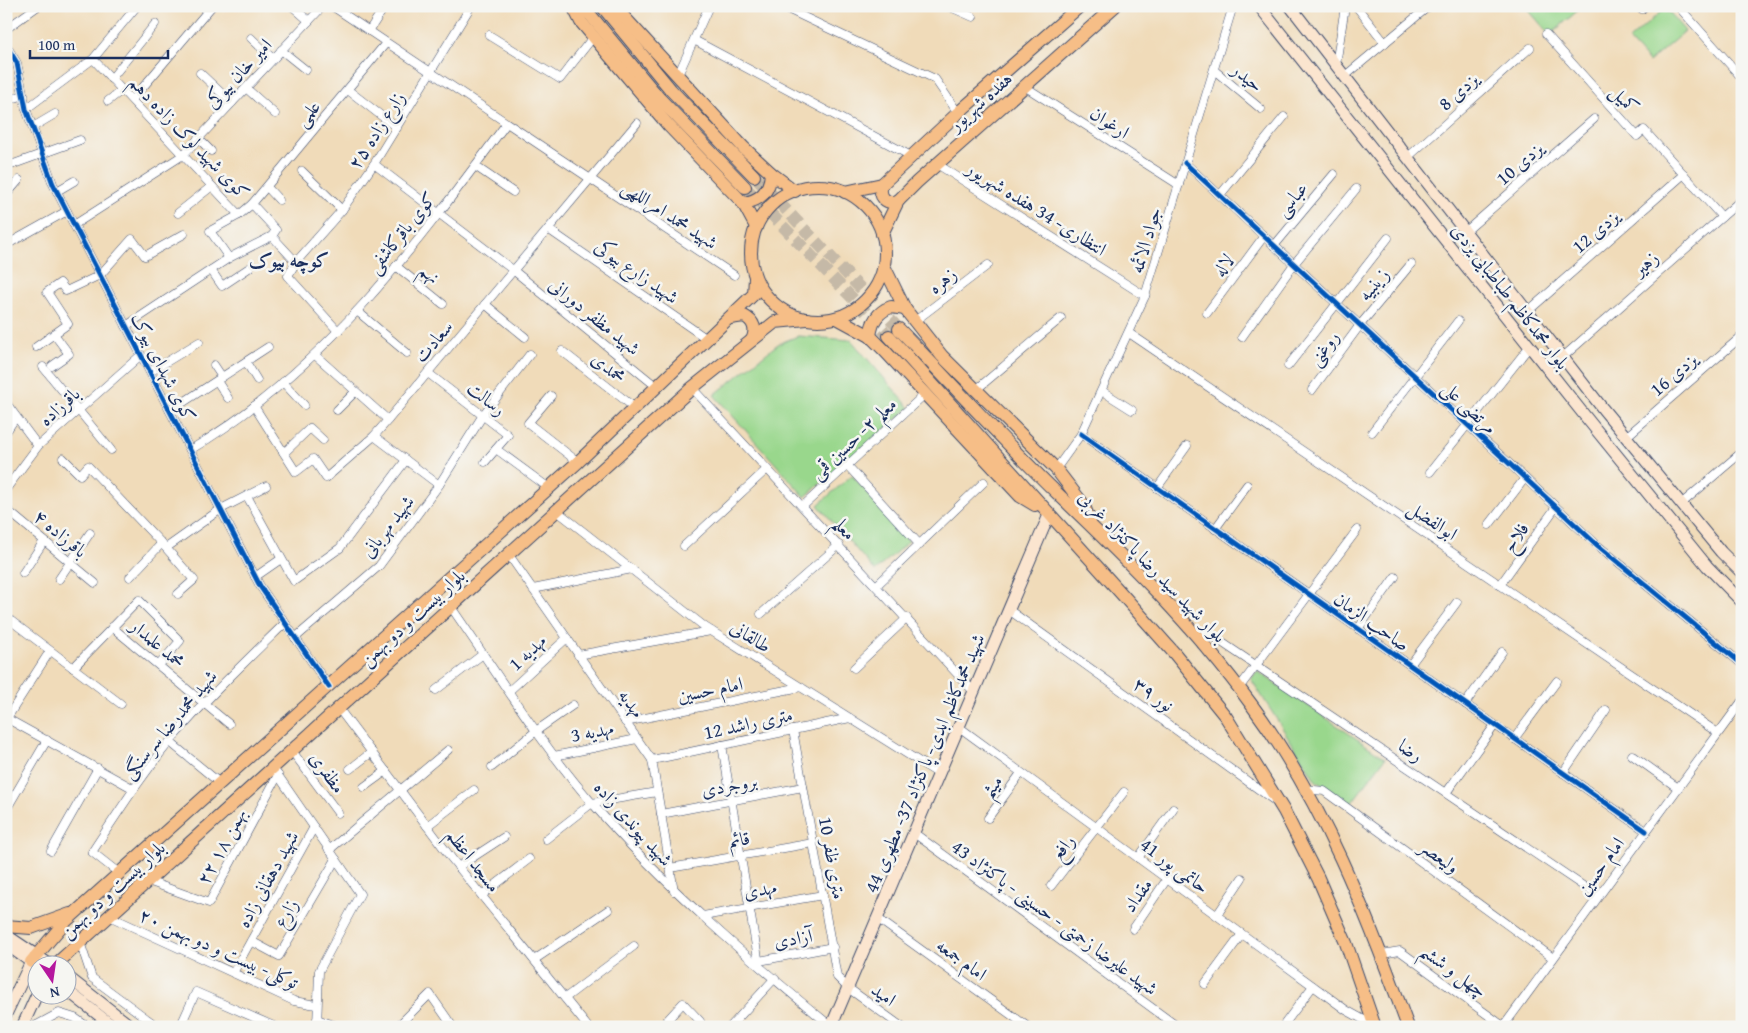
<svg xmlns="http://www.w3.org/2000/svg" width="1748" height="1033" viewBox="0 0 1748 1033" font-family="'Gentium Book Plus',Amiri,serif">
<rect width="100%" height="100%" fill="#f6f6f2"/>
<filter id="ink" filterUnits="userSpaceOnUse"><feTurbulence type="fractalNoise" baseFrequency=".02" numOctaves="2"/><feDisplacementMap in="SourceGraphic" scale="10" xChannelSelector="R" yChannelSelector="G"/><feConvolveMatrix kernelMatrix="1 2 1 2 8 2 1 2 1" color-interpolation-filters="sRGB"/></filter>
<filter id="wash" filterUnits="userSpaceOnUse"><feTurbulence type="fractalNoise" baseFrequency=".0096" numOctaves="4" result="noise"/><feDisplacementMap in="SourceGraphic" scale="20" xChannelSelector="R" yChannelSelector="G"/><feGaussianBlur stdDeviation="1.12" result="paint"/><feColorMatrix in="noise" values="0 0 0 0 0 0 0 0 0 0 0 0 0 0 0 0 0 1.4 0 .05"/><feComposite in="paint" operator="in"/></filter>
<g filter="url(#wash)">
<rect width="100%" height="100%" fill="#f0dbb9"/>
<!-- green -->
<g fill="#99d78c" stroke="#5a8375">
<path d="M1525,6h58l-33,29z"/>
<path d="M1665,8l20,23 -36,31 -20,-22z"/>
<path d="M798,336l53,4 59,68 -105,89 -91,-102 64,-51z"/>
<path d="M852,475l57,66 -34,30 -57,-66z"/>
<path d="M1257,671l128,87 -35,47 -34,-24 -65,-102z"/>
</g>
</g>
<g filter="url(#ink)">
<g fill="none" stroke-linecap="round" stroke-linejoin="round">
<!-- primary-tunnel -->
<g stroke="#c5b9a7" stroke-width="12" stroke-dasharray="12 6" stroke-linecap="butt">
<path d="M754,176l145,153"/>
<path d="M745,187l144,149"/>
</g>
<defs>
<g id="street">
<path d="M292,6l17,15"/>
<path d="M332,6l402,269"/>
<path d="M781,6l154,73 23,34"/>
<path d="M948,6l25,11"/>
<path d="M1356,6l29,37"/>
<path d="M1639,6l3,3 3,-3"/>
<path d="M1678,6l64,72"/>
<path d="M6,29l32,-23"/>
<path d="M369,31l16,-25"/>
<path d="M1546,34l91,102 7,-6 78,87"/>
<path d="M489,35l71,44 34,-43"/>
<path d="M251,38l22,21"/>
<path d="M694,40l217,116"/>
<path d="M6,45l11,18 9,46 27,75 207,402 69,101"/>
<path d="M281,50l25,20"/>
<path d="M93,59l146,156 13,-11 24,26 -4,6 24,26 -8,14 50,55"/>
<path d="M1336,65l9,-59"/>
<path d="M1214,70l47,39"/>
<path d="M200,73l32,30"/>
<path d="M678,75l31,-69"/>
<path d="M1345,76l84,-70"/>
<path d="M111,79l44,-55"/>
<path d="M1024,86l155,99"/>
<path d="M246,88l29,26"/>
<path d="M348,90l49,38"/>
<path d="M132,100l80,-94"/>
<path d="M6,101l18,-6"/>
<path d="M108,101l14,-11"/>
<path d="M26,109l67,-50 44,-53"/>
<path d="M33,127l22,-13"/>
<path d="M198,138l13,13"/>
<path d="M1408,157l122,-109"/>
<path d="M1185,163l411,381 146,120"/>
<path d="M374,164l139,106 144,117"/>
<path d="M937,164l208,132"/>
<path d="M11,165l69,-25"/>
<path d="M475,166l38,26"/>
<path d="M302,171l40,39"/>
<path d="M267,187l12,13"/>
<path d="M57,191l17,-10"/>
<path d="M6,195l13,-15"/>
<path d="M1220,195l64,-78"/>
<path d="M252,204l134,-161"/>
<path d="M178,213l34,-27"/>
<path d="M74,225l109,-70 140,-149"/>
<path d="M548,229l159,110"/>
<path d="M1465,232l129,-113"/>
<path d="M6,245l61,-34"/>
<path d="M1274,246l60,-72"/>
<path d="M229,258l-19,-27 29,-16"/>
<path d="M296,262l46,-52 32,-46 97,-158"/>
<path d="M396,266l47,38"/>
<path d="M211,270l11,16 27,-18"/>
<path d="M485,304l40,33"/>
<path d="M357,311l50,42"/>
<path d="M1527,312l157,-138"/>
<path d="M1207,313l57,-77"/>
<path d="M915,321l73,-56"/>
<path d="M126,326l103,-68 43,-22"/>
<path d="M1129,333l589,400"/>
<path d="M1242,337l52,-73 62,-75"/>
<path d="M36,347l32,-23 -21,-32 13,-9 6,8 34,-16 32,-36 13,17 39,-22"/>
<path d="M562,351l73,57"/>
<path d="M315,355l73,65"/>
<path d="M1563,357l177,-156 2,-12"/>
<path d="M246,362l11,18"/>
<path d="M214,365l8,12"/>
<path d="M52,366l17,-12 -15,-20"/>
<path d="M1288,366l100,-128"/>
<path d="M43,367l68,83"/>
<path d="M150,372l49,-30"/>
<path d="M428,373l80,62 -12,14 53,39"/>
<path d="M217,381l11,17"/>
<path d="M283,382l21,23"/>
<path d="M692,388l282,304"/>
<path d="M977,389l84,-71"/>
<path d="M1312,390l48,-65 51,-61"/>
<path d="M1102,391l30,19"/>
<path d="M551,396l-23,27 50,39"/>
<path d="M6,403l32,43"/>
<path d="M254,406l42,66 17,-13 13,19 48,-42 14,-16 249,-297"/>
<path d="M337,410l18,-18"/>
<path d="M170,411l98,-64"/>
<path d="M6,432l10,-15"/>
<path d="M1372,432l86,-111"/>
<path d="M1081,434l565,397"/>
<path d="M374,436l65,49"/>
<path d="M1626,437l116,-101"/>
<path d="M190,450c132,-78 226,-204 316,-326"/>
<path d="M284,453l26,-25 13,12"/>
<path d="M63,458l17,17 8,-9 78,82 55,-39 45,-23"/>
<path d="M485,462l11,-13"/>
<path d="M847,465l73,80"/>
<path d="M1056,469l25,-35 64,-138 88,-290"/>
<path d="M1430,472l99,-125"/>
<path d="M1157,488l30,-42"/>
<path d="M6,489l32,-43 103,-91"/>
<path d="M247,496l47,85 46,-33 66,-88"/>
<path d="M1681,504l61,-52"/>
<path d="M803,506l122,-112"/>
<path d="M6,509l89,74"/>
<path d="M557,511l148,116 234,147"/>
<path d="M1489,525l36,-47"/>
<path d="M1215,529l32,-44"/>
<path d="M684,546l83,-77"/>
<path d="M166,548l28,32 -16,14"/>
<path d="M509,555l143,205 22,131"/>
<path d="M23,573l21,-32"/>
<path d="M130,577l32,-34"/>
<path d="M255,577l26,-18"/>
<path d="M59,579l31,-46"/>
<path d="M1500,585l56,-78"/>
<path d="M876,586l108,-104"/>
<path d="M533,589l99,-20"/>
<path d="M451,607c46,66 89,136 141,196 72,83 155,155 240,224"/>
<path d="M1009,610l266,191"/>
<path d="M761,614l78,-69"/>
<path d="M6,617l115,87"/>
<path d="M112,627l117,97"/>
<path d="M1358,629l37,-52"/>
<path d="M1205,631l393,265"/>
<path d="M295,638l84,-72 60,-81 44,-70 47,-61"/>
<path d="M578,655l133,-24"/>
<path d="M1410,665l47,-63"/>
<path d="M73,668l66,-68 41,41 -21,24"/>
<path d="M854,668l53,-50"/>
<path d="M1239,688l118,-158"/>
<path d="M436,690l47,-36"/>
<path d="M509,691l58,-53"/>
<path d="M1465,704l37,-52"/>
<path d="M339,709l113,150 136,168"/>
<path d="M6,718l128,71"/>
<path d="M7,718l43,-67"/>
<path d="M625,722l176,-35"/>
<path d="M959,727l387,283 27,15"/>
<path d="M793,730l44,247 11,11 54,39"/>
<path d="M1514,739l43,-58"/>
<path d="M170,742l51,42"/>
<path d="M722,745l37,219"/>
<path d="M292,751l46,62"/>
<path d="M1632,755l46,33"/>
<path d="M554,756l83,-17"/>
<path d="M652,760l198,-42"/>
<path d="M492,767l44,-36 37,-26"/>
<path d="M273,768l87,126 -41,77 -2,56"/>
<path d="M350,769l22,-17"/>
<path d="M1563,773l43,-63"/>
<path d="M364,787l22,-16"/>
<path d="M1304,789l20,2 229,167"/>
<path d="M1446,793l49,-68"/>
<path d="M6,810l41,-70"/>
<path d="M661,814l142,-27"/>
<path d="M988,818l33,-45"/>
<path d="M427,826l47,-36"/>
<path d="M914,833l264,194"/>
<path d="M546,839l46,-36 65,-11"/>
<path d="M329,850l119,-100"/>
<path d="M51,851l47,-83"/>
<path d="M1138,858l35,-49"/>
<path d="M458,867l46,-30"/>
<path d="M670,868l143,-25"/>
<path d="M120,874l-28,-22c25,-38 50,-77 79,-112 35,-41 75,-79 114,-117"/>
<path d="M148,881l61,22 69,-128"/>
<path d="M1051,886l73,-94"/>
<path d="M482,895l47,-36"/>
<path d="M1217,915l25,-37"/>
<path d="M109,916l185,85 22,4"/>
<path d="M703,916l120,-21"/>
<path d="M877,918l151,109"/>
<path d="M1133,929l34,-50"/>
<path d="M251,941l28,15 57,-97"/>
<path d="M80,942l12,36 66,49"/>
<path d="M1382,954l18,-3 103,75"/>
<path d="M534,960l74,-50"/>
<path d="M759,961l74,-14"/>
<path d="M233,973l81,-146"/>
<path d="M1205,984l37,-50"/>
<path d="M565,998l69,-52"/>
<path d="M317,1019l22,8"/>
<path d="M1283,1026l30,-40"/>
<path d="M33,1027l26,-14 16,5 13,9"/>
<path d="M180,1027l16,-35 80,35"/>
<path d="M397,1027l33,-33 23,33"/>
<path d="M661,1027l22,-24 17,18"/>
<path d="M730,1027l45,-49"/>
<path d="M1503,1027l239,-326"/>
</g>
<g id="secondary">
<path d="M1259,6l330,415 118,145 35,36"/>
<path d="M1290,6l313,403 118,143 21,21"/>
<path d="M6,935l46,31"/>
<path d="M6,944l32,23"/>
<path d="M68,977l64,50"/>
<path d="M68,991l46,36"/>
<path d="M6,1014l25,-52"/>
<path d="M22,1027l16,-35"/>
<path d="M831,1027l218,-512"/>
</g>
<g id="primary">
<path d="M573,6l8,16 87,103 75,78 13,24"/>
<path d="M583,6l76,92 86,89"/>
<path d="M602,6l69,84 83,86"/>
<path d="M614,6l130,142 27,25 24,18"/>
<path d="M882,184c-4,13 4,21 16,17"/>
<circle cx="818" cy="253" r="67"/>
<path d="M845,192l37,-8 76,-71 122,-107"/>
<path d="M743,203c17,-2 27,-12 28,-30"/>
<path d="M882,234l16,-33 19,-19 198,-176"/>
<path d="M884,266l21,43 37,47 114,113 27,35 7,17"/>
<path d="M730,318l14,-2c10,5 13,14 8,24"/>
<path d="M837,318l33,18 13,13 137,147 15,9"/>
<path d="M899,329c53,55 104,112 159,165 69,66 136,132 193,210 72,97 116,210 157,323"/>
<path d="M870,336c2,-14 7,-24 21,-29l14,2"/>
<path d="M889,336l231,256 55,62 51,63 58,94 34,67 28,65 29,84"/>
<path d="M6,926l25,2 39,-14"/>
<path d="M31,962l34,-40 513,-460 176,-168 1,-16"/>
<path d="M54,966l638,-578 83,-66 32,-3"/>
</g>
</defs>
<!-- street casing -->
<use href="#street" stroke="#3b496c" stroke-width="9"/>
<!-- secondary casing -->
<use href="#secondary" stroke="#3b496c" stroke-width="13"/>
<!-- primary casing -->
<use href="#primary" stroke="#3b496c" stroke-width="14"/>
<!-- street -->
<use href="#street" stroke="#fff" stroke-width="8"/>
<!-- secondary -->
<use href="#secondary" stroke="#fbe5cf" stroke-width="11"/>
<!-- primary -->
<use href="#primary" stroke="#f6be87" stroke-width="12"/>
<defs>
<g id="cycleway">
<path d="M6,45l11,18 9,46 27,75 207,402 69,101"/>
<path d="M1185,163l411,381 146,120"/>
<path d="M1081,434l565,397"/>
</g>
</defs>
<!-- cycleway casing -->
<use href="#cycleway" stroke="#f6f6f2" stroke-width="8"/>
<!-- cycleway -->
<use href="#cycleway" stroke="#0057b8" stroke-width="5"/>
</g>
</g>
<g text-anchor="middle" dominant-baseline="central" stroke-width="5" stroke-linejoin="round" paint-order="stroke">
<!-- street labels -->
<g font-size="19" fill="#1b2f5e" stroke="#f6f6f2">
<text transform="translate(238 73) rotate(-47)">امیر خان بیوکی</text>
<text transform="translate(1248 77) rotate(39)">حیدر</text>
<text transform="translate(1458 91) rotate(-42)">یزدی 8</text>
<text transform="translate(1625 99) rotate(48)">کمیل</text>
<text transform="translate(980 101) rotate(-42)">هفده شهریور</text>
<text transform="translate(307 113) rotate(-50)">علمی</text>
<text transform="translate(1110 122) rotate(33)">ارغوان</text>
<text transform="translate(376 130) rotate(-57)">زارع زاده ۲۵</text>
<text transform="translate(190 137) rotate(46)">کوی شهید لوک زاده دهم</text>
<text transform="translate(1519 163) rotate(-41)">یزدی 10</text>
<text transform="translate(1291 199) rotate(-50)">عباسی</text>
<text transform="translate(1037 208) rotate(32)">انتظاری- 34 هفده شهریور</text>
<text transform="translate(670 214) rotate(33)">شهید محمد امراللهی</text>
<text transform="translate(1595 231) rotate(-41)">یزدی 12</text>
<text transform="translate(401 232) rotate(-51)">کوی باقرکاشفی</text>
<text transform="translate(1145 240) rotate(-73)">جواد الائمه</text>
<text transform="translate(1645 263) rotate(-41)">زهیر</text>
<text transform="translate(1223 265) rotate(-54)">لاله</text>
<text transform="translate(637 271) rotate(35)">شهید زارع بیوکی</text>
<text transform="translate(430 273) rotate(39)">نهم</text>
<text transform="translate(942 280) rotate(-38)">زهره</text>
<text transform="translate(1373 284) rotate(-50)">زینبیه</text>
<text transform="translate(1511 296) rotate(52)">بلوار محمدکاظم طباطبایی یزدی</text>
<text transform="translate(595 316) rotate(39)">شهید مظفر دورانی</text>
<text transform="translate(433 341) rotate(-50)">سعادت</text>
<text transform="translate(1323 348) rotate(-54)">روغنی</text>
<text transform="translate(164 367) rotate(63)">کوی شهدای بیوک</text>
<text transform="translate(609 367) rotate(38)">محمدی</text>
<text transform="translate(1673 374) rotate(-41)">یزدی 16</text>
<text transform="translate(487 398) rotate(38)">رسالت</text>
<text transform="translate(59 406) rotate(-42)">باقرزاده</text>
<text transform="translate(1470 407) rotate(43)">مرتضی علی</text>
<text transform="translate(853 438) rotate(-43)">معلم ۲- حسین قمی</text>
<text transform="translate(1433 520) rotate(34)">ابوالفضل</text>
<text transform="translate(387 526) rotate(-52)">شهید مهربانی</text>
<text transform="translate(845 528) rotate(47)">معلم</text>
<text transform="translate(61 533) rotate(40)">باقرزاده ۴</text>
<text transform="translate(1515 537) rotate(-55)">فلاح</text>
<text transform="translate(1153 566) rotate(46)">بلوار شهید سید رضا پاکنژاد غربی</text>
<text transform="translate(412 617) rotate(-42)">بلوار بیست و دو بهمن</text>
<text transform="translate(1372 621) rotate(35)">صاحب الزمان</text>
<text transform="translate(751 636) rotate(32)">طالقانی</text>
<text transform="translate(158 643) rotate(40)">محمد علمدار</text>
<text transform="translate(527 652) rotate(-43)">مهدیه 1</text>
<text transform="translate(710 689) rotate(-11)">امام حسین</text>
<text transform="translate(1154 694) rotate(36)">نور ۳۹</text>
<text transform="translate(632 703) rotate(55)">مهدیه</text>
<text transform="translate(748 723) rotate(-12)">12 متری راشد</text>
<text transform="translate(169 724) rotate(-50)">شهید محمدرضا سرسنگی</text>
<text transform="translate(592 731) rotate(-11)">مهدیه 3</text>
<text transform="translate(1411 750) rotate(34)">رضا</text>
<text transform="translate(924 763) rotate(-67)">شهید محمدکاظم ابدی- پاکنژاد 37- مطهری 44</text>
<text transform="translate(328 772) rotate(54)">مظفری</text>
<text transform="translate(729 785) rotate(-10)">بروجردی</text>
<text transform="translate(991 786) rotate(-53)">میثم</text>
<text transform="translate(634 823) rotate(48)">شهید پیوندی زاده</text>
<text transform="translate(739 839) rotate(-10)">قائم</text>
<text transform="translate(221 846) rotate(-62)">۲۲ بهمن ۱۸</text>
<text transform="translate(1062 847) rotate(-52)">رافع</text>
<text transform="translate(1440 856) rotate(36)">ولیعصر</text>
<text transform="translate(833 858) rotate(80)">10 متری ظفر</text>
<text transform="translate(474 860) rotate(52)">مسجد اعظم</text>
<text transform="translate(1175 865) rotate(36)">حاتمی پور 41</text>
<text transform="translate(1600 866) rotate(-54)">امام حسین</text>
<text transform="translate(267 879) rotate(-61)">شهید دهقانی زاده</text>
<text transform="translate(112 889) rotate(-42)">بلوار بیست و دو بهمن</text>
<text transform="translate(760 889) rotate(-10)">مهدی</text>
<text transform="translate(1137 895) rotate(-55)">مقداد</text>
<text transform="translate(285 913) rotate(-60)">زارع</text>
<text transform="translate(1055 917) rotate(36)">شهید علیرضا زحمتی - حسینی - پاکنژاد 43</text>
<text transform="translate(793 938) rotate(-10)">آزادی</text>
<text transform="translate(219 948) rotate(24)">توکلی- بیست و دو بهمن ۲۰</text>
<text transform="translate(962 959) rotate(36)">امام جمعه</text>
<text transform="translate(1454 970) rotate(36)">چهل و ششم</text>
<text transform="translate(884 994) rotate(36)">امید</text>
</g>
<!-- neighbourhood labels -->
<g font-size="20" font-weight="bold" fill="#1b2f5e" stroke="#f6f6f2">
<text x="289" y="259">کوچه بیوک</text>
</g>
</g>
<!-- margin -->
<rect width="1748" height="1033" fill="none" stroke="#f6f6f2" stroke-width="25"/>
<!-- north arrow -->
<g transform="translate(52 980) rotate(167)"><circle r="24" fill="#f6f6f2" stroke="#9ea6b7"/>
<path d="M0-4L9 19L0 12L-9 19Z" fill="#b5179e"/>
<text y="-8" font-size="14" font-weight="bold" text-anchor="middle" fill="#1b2f5e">N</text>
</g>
<!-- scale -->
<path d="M30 50v8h138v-8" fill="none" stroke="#1b2f5e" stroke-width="2.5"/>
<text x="38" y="50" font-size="15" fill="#1b2f5e" stroke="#f6f6f2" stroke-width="4" paint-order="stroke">100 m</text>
</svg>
